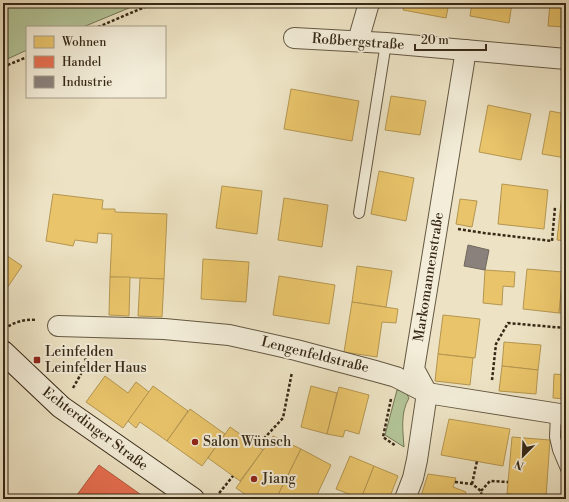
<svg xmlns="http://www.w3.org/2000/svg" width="569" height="502" viewBox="0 0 569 502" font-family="'Libre Bodoni',serif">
<rect width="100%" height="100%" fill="#ede3c4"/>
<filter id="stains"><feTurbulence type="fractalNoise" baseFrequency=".005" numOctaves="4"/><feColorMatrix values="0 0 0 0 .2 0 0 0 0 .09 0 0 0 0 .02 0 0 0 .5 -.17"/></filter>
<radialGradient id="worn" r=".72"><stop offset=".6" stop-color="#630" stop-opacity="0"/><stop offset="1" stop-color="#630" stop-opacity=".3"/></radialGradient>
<!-- green -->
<g fill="#b3c598" stroke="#757757">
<path d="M3,3h138l-58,24h-56v23l-24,11z"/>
<path d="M397,390l8,1 4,7c-9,15 -6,33 -5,49l-19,-12z"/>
</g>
<!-- homes -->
<g fill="#e9c46a" stroke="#b49651">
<path d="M405,3h44l-3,15 -43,-8z"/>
<path d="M472,3h40l-3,20 -39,-7z"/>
<path d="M550,3h16v24l-18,-1z"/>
<path d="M291,89l68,12 -7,40 -68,-12z"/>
<path d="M391,96l35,5 -6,34 -35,-5z"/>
<path d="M488,105l43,9 -10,46 -42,-8z"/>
<path d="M550,111l16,3v44l-24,-4z"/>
<path d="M379,171l35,7 -8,43 -35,-7z"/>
<path d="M502,184l46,6 -4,39 -46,-5z"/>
<path d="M222,186l40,5 -5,43 -41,-6z"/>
<path d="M562,193h4v48l-9,-1z"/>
<path d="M53,194l50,6 -1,9h13v3l52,2 -3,65 -54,-2 2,-43 -14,-1 -1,10 -22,-3 -2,6 -27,-5z"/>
<path d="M284,198l44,7 -6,42 -44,-7z"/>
<path d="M460,199l17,2 -5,26 -16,-3z"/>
<path d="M3,253l19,13 -19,28z"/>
<path d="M203,259l46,3 -3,40 -45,-3z"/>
<path d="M357,266l35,5 -6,36 -34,-5z"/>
<path d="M527,269l36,3 -4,41 -36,-4z"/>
<path d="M485,270l30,2 -1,15 -11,-1 -1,19 -19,-2z"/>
<path d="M563,272l3,1v40h-7z"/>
<path d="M279,276l56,9 -6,39 -56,-9z"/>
<path d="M110,277h20l-1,39 -20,-1z"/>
<path d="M140,278l24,1 -2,38 -24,-1z"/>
<path d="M352,302l46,7 -2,14 -14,-1 -5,35 -33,-5z"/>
<path d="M443,315l37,4 -5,39 -37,-4z"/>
<path d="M504,342l37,3 -3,25 -36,-4z"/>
<path d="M438,354l35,4 -3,27 -35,-4z"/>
<path d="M502,366l36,4 -2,24 -37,-3z"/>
<path d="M554,374l12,1v24l-13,-1z"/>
<path d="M105,376l23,17 8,-11 13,10 -26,36 -37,-26z"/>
<path d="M153,386l35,25 -21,30 -27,-19 -4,6 -8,-7z"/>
<path d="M311,386l26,7 -10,41 -26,-7z"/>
<path d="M339,387l30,8 -10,39 -14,-4 -2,7 -16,-3z"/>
<path d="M190,409l35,25 -23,32 -35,-25z"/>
<path d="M449,419l61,10 -7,37 -62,-11z"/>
<path d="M230,427l33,23 -23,31 -32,-23z"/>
<path d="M273,436l28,13 -25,50h-24l-16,-11z"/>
<path d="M512,437l38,3 -4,57 -39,-3z"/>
<path d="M301,449l30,16 -16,34h-39z"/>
<path d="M350,456l24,10 -13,33 -25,-10z"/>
<path d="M374,466l24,10 -9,23h-28z"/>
<path d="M428,474l28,4 -3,9 13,5 -2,7h-44z"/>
<path d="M507,494l39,3v2h-39z"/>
</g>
<!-- shops -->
<path fill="#e76f51" stroke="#b25a3f" d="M99,465l48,34h-73z"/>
<!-- industry -->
<path fill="#8a817c" stroke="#71675d" d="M468,245l21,5 -4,20 -21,-4z"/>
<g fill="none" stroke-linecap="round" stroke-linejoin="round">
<defs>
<g id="service">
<path d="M359,213l27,-170"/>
<path d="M556,414l-1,23 3,13 8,19"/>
</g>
<g id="minor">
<path d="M294,38l92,5 180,16"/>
<path d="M358,41l11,-38"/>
<path d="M58,326l106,3 65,6 67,15 79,21 21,6 31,16 139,22"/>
<path d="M405,499l8,-21 4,-18 10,-67 -13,-24 52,-319"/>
</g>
<path id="secondary" d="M3,352l58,55 132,92"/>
</defs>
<!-- service casing -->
<use href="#service" stroke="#645842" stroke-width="12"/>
<!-- minor casing -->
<use href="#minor" stroke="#645842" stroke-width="22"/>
<!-- secondary casing -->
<use href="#secondary" stroke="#372916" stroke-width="24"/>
<!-- path -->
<g stroke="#372916" stroke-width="2.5" stroke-dasharray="3 2" stroke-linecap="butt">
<path d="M98,27l56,-24"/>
<path d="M3,67l24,-10"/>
<path d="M458,229l26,4 68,8 3,-34"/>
<path d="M4,329c10,-7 20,-10 33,-9"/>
<path d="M492,380l4,-36 12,-21 57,5 1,15"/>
<path d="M73,388l13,-23 -2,-16"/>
<path d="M391,399l-8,38 13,9"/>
<path d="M257,446l26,-28 9,-46"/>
<path d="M455,482l17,2 9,7 1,8"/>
<path d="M472,484l5,-23"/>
<path d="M481,491l9,-10 18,1"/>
<path d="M216,497l17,-21"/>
</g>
<!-- service -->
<use href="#service" stroke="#f3edd9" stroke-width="10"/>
<!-- minor -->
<use href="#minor" stroke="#f3edd9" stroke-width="20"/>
<!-- secondary -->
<use href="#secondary" stroke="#f3edd9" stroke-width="22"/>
</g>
<!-- markers -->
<g fill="#8f2418" stroke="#f3edd9" stroke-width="1.5">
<rect x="33" y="356" width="8" height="8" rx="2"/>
<circle cx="195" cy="442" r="4"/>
<circle cx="254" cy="479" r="4"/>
</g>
<g text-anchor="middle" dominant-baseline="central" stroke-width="4" stroke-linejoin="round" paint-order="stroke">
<!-- street labels -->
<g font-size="14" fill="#372916" stroke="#f3edd9">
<text transform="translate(358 42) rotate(4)">Roßbergstraße</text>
<text transform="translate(429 277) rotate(-81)">Markomannenstraße</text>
<text transform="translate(315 355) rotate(14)">Lengenfeldstraße</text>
<text transform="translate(95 429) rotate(37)">Echterdinger Straße</text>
</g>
<!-- poi labels -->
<g font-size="14" fill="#372916" stroke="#f3edd9" text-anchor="start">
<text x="45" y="352">Leinfelden<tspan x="45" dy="16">Leinfelder Haus</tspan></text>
<text x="203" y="442">Salon Wünsch</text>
<text x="262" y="479">Jiang</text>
</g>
</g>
<!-- margin -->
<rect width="569" height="502" fill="none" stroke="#ede3c4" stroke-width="16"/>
<rect x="4" y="4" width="561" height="494" fill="none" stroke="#372916" stroke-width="2"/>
<rect x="8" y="8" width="553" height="486" fill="none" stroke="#372916"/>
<!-- legend -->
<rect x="26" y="26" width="140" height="72" fill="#f3edd9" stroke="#a89f8b"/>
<rect x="34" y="36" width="20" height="12" fill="#e9c46a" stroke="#a89f8b"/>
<text x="62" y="46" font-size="12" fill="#372916">Wohnen</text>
<rect x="34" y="56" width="20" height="12" fill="#e76f51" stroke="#a89f8b"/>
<text x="62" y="66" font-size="12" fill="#372916">Handel</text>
<rect x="34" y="76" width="20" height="12" fill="#8a817c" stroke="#a89f8b"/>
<text x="62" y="86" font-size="12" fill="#372916">Industrie</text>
<!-- north arrow -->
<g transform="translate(523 456) rotate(203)" stroke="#f3edd9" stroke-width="3" paint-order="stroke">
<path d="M0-3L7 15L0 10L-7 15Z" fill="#372916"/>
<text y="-6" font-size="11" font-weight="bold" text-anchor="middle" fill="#372916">N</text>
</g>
<!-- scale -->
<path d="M415 44v6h71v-6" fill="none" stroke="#372916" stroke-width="2"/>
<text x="421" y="44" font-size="12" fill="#372916" stroke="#f3edd9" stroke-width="3" paint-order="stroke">20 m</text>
<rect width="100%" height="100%" filter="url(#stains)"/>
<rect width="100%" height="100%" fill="url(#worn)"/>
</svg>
